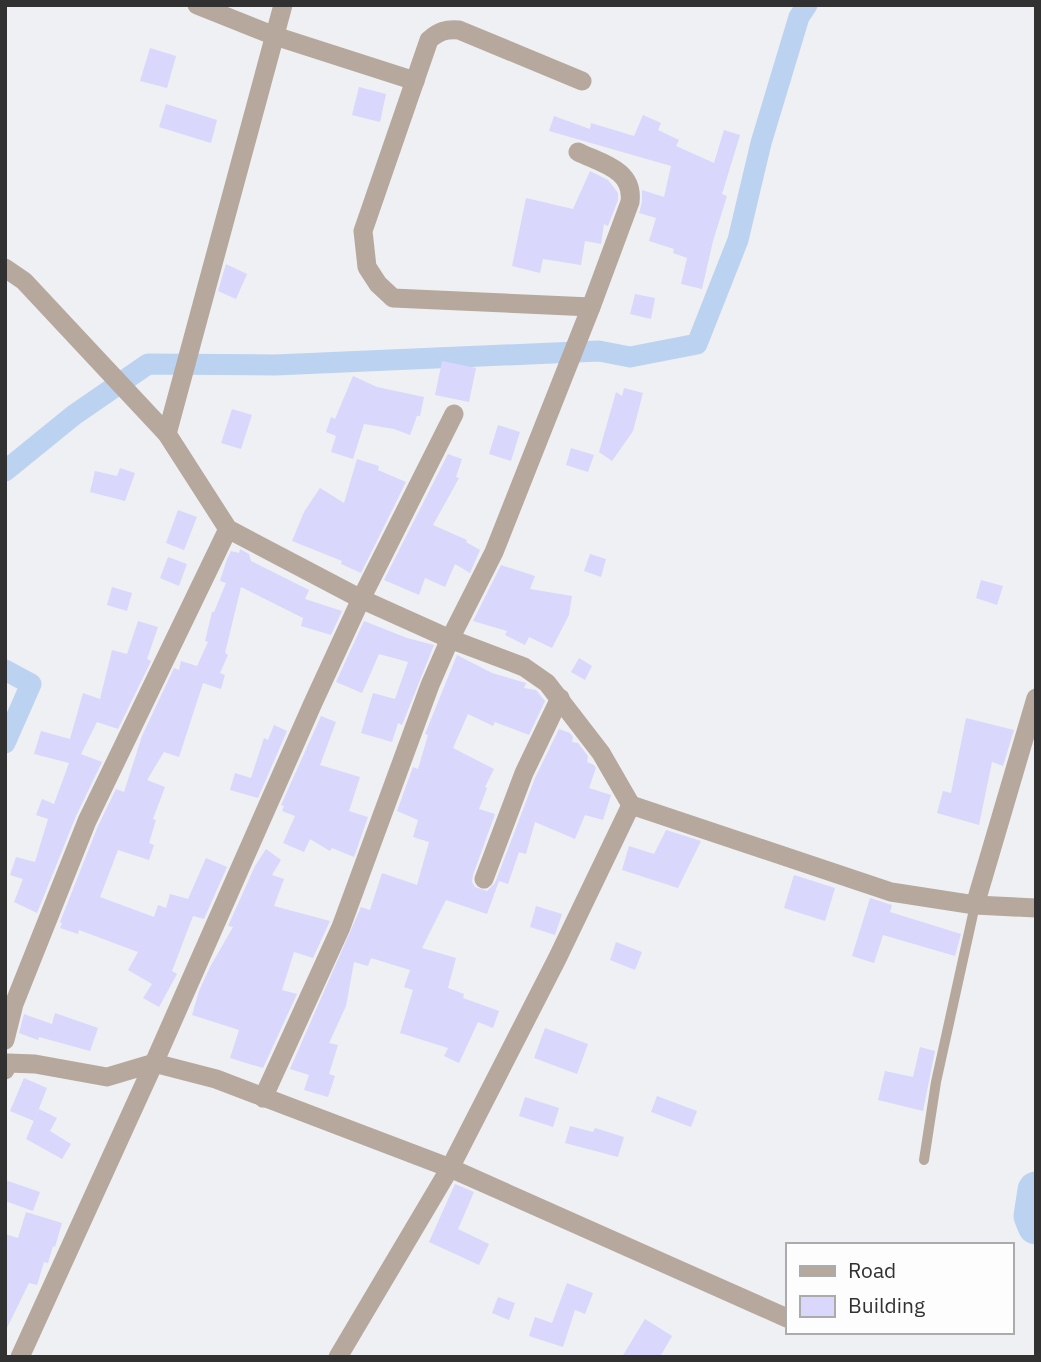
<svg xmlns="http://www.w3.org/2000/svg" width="1041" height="1362" viewBox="0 0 1041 1362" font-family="'IBM Plex Sans',sans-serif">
<rect width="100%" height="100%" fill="#eff0f3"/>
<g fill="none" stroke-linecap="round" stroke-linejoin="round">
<!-- canal -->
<g stroke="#bcd2f1" stroke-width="21">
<path d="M5,471l69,-56 74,-51 127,1 324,-14 31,6 67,-13 41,-104 23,-97 38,-126 8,-12"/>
<path d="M5,670l26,14 -26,59"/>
</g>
<!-- river -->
<path stroke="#bcd2f1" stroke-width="37" d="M1036,1190l-4,26 4,10"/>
</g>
<!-- building -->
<g fill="#d9d7fb">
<path d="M150,48l26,8 -9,32 -27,-7z"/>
<path d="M359,87l27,7 -6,28 -28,-7z"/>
<path d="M166,104l51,16 -6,23 -52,-16z"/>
<path d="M643,115l18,8 -3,7 21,10 -3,6 38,17 10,-33 16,5 -18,59 5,2 -14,45 -11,48 -21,-5 6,-26 -14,-5 1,-4 -25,-8 7,-23 -17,-5 3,-11v-12l22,7 7,-31 -122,-35 5,-15 36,13 1,-6 43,13z"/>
<path d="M590,171l18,9 10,13v7l-10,26 -4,-2 -3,20 -16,-3 -4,24 -38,-6 -3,14 -28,-7 14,-68 47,11z"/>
<path d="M226,264l21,10 -11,25 -18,-8z"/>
<path d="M635,294l20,4 -4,21 -21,-5z"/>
<path d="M442,361l34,7 -7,34 -34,-7z"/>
<path d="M353,376l24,11 47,10 -4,19h-3l-7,19 -16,-6 -30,-5 -11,35 -22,-7 5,-16 -10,-4 5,-15 4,2z"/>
<path d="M624,388l19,5 -10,38 -21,30 -13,-9 17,-60 6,4z"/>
<path d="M232,409l20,6 -11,34 -20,-6z"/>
<path d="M498,425l22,7 -9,29 -22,-7z"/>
<path d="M571,448l23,7 -6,17 -22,-7z"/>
<path d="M448,454l14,5 -6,18 3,1 -26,47 34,15 -1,2 14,8 -10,23 -15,-9 -10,23 -20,-9 -6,17 -35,-15z"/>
<path d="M357,459l22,7 -1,4 28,12 -45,91 -20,-9 1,-3 -50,-20 12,-29 16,-24 24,15z"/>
<path d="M120,468l15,5 -10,28 -35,-9 5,-21 22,5z"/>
<path d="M178,510l19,7 -13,33 -18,-7z"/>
<path d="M240,549l9,5 2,7 58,29 -4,9 37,12 -11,24 -30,-9 2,-8 -62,-31 -16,66 3,2 -8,18 5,2 -4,14 -18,-6 -24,74 -15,-5 -17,28 18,7 -12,32 3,1 -7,23 5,2 -5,15 -31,-10 -18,47 54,20 4,-12 8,3 4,-14 18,5 18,-41 21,9 -23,52 -11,-3 -21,55 5,3 -18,33 -16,-9 9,-14 -24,-14 10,-18 -59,-22 -1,4 -18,-6 2,-5 -2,-1 38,-96 18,-37 8,3 18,-56 32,-68 5,2 2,-9 16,5 11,-24 -3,-1 7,-29h2l12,-29 -6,-2 7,-22 4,-8 8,2z"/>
<path d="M590,554l16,5 -5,18 -17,-6z"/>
<path d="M168,557l19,7 -8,22 -19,-8z"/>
<path d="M501,565l34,11 -5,13 42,7 -3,19 -17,33 -23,-11 -4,8 -20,-10 2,-4 -34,-10z"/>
<path d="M981,580l22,6 -6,19 -21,-7z"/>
<path d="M112,587l20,6 -5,18 -20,-6z"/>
<path d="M138,621l20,6 -11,32 4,2 -33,68 -21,-7 -16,32 21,8 -26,54 -39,97 -23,-11 9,-23 -13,-4 6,-18 19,5 13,-43 -12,-4 6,-16 12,5 15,-41 -35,-9 7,-23 29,8 13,-46 17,6 12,-49 15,4z"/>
<path d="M364,621l43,17 27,7 -32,80 -4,-2 -6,19 -31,-9 12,-40 22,6 13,-37 -29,-8 -17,39 -26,-11z"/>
<path d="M457,655l35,18 34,10 -2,5 12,2 9,11 -16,34 -34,-13 -2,4 -25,-12 -15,34 41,21 -9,18 2,1 -8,21 16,5 -22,61 -1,7 3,5 12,4 8,-8 40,-105 24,-49 11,4 3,4 -1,5 6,1 10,13 -1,6 7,3 2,3 -7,20 22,7 -8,25 -18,-5 -10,24 -40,-17 -9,32 -7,-2 -11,32 -9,-3 -12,33 -41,-14 -24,48 34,10 -8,30 16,6 -1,4 36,13 -6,17 -15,-6 -19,41 -15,-7 4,-8 -48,-15 13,-43 -9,-3 6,-17 -39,-12 -3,8 -14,-4 -8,44 -17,37 9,2 -9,29 6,2 -7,21 -24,-7 5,-15 -19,-6 71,-162 9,3 12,-37 35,12 12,-43 -16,-5 5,-17 -21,-9 16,-44 5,2 10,-34 -3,-1z"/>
<path d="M579,658l13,8 -7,14 -14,-8z"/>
<path d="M321,716l15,6 -16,43 40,12 -11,34 19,6 -14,40 -22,-9 -2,3 -20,-12 -6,13 -21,-9 12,-27 -13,-5 2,-5 -3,-1z"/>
<path d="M966,718l48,12 -11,36 -11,-4 -13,63 -42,-12 6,-22 8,2z"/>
<path d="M274,725l13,6 -29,67 -28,-8 5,-17 16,5 13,-40 4,2z"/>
<path d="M666,830l35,11 -23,47 -56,-18 7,-24 25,8z"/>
<path d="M266,849l15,11 -9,15 12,4 -10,27 56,15 -17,37 -19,-6 -12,38 15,4 -34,74 -33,-10 9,-28 -47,-15 7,-24 11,-24 23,-40 -5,-1 27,-60z"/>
<path d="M794,875l41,13 -10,33 -41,-13z"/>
<path d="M870,898l22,7 -2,7 71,22 -6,22 -72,-21 -9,28 -22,-7z"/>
<path d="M536,906l26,8 -7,21 -25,-8z"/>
<path d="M616,942l26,10 -7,18 -25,-10z"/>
<path d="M55,1013l43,15 -8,23 -51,-14 -1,3 -19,-7 5,-19 28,10z"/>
<path d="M545,1028l43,16 -11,30 -43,-16z"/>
<path d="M920,1047l15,4 -12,60 -45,-11 7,-29 28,6z"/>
<path d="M24,1078l23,10 -13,33 -24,-10z"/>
<path d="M657,1096l40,15 -6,16 -40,-15z"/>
<path d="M525,1097l34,11 -6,19 -34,-11z"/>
<path d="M39,1109l18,9 -7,13 21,13 -9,15 -36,-20z"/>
<path d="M570,1126l23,6 2,-4 29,9 -6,20 -53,-14z"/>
<path d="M5,1180l35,12 -7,19 -28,-10z"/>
<path d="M455,1184l19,8 -16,37 31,15 -10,21 -50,-23z"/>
<path d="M26,1212l36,11 -7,24 -2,-1 -5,17 -4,-1 -7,23 -8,-2 -24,49v-98l13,4z"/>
<path d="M567,1283l26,10 -8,21 -10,-4 -12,37 -34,-11 6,-19 17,6z"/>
<path d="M498,1297l17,6 -6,17 -17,-7z"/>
<path d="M645,1319l27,17 -12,21h-38z"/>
</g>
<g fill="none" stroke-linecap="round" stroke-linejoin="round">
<!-- service -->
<path stroke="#b6a89d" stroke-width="10" d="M924,1160l12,-78 39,-177"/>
<!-- minor -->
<g stroke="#b6a89d" stroke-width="19">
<path d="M197,5l78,31 140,45"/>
<path d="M582,81l-123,-51c-13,-1 -20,1 -30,10l-66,191 4,36 11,17 15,14 198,9"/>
<path d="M5,268l19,13 143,153 61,95 133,70 89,40 74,28 23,16 54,70 30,52"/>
<path d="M167,434l116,-429"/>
<path d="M484,879l40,-106 36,-75"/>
<path d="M975,905l61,-207"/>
<path d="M5,1040l9,-36 73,-183 141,-292"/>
<path d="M5,1070l3,-7 27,1 72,13 47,-14 62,16 234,89 337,150"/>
<path d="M263,1098l78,-171 89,-242 20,-46 44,-87 97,-245 39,-105c4,-32 -27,-38 -52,-50"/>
<path d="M20,1357l134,-294 159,-360 48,-104 93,-185"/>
</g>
<!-- tertiary -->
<path stroke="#b6a89d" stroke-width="19" d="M338,1357l112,-189 107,-209 74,-154 260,87 84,13 61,3"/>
</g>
<!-- border -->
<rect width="1041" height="1362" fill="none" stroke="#313132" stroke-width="14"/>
<!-- legend -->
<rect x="786" y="1243" width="228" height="91" fill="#fdfdfe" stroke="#ababac" stroke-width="2"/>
<rect x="800" y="1266" width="35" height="10" fill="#b6a89d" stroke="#ababac" stroke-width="2"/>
<text x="848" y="1278" font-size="21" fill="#313132">Road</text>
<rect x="800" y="1296" width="35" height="21" fill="#d9d7fb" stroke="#ababac" stroke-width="2"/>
<text x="848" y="1313" font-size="21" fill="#313132">Building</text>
</svg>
